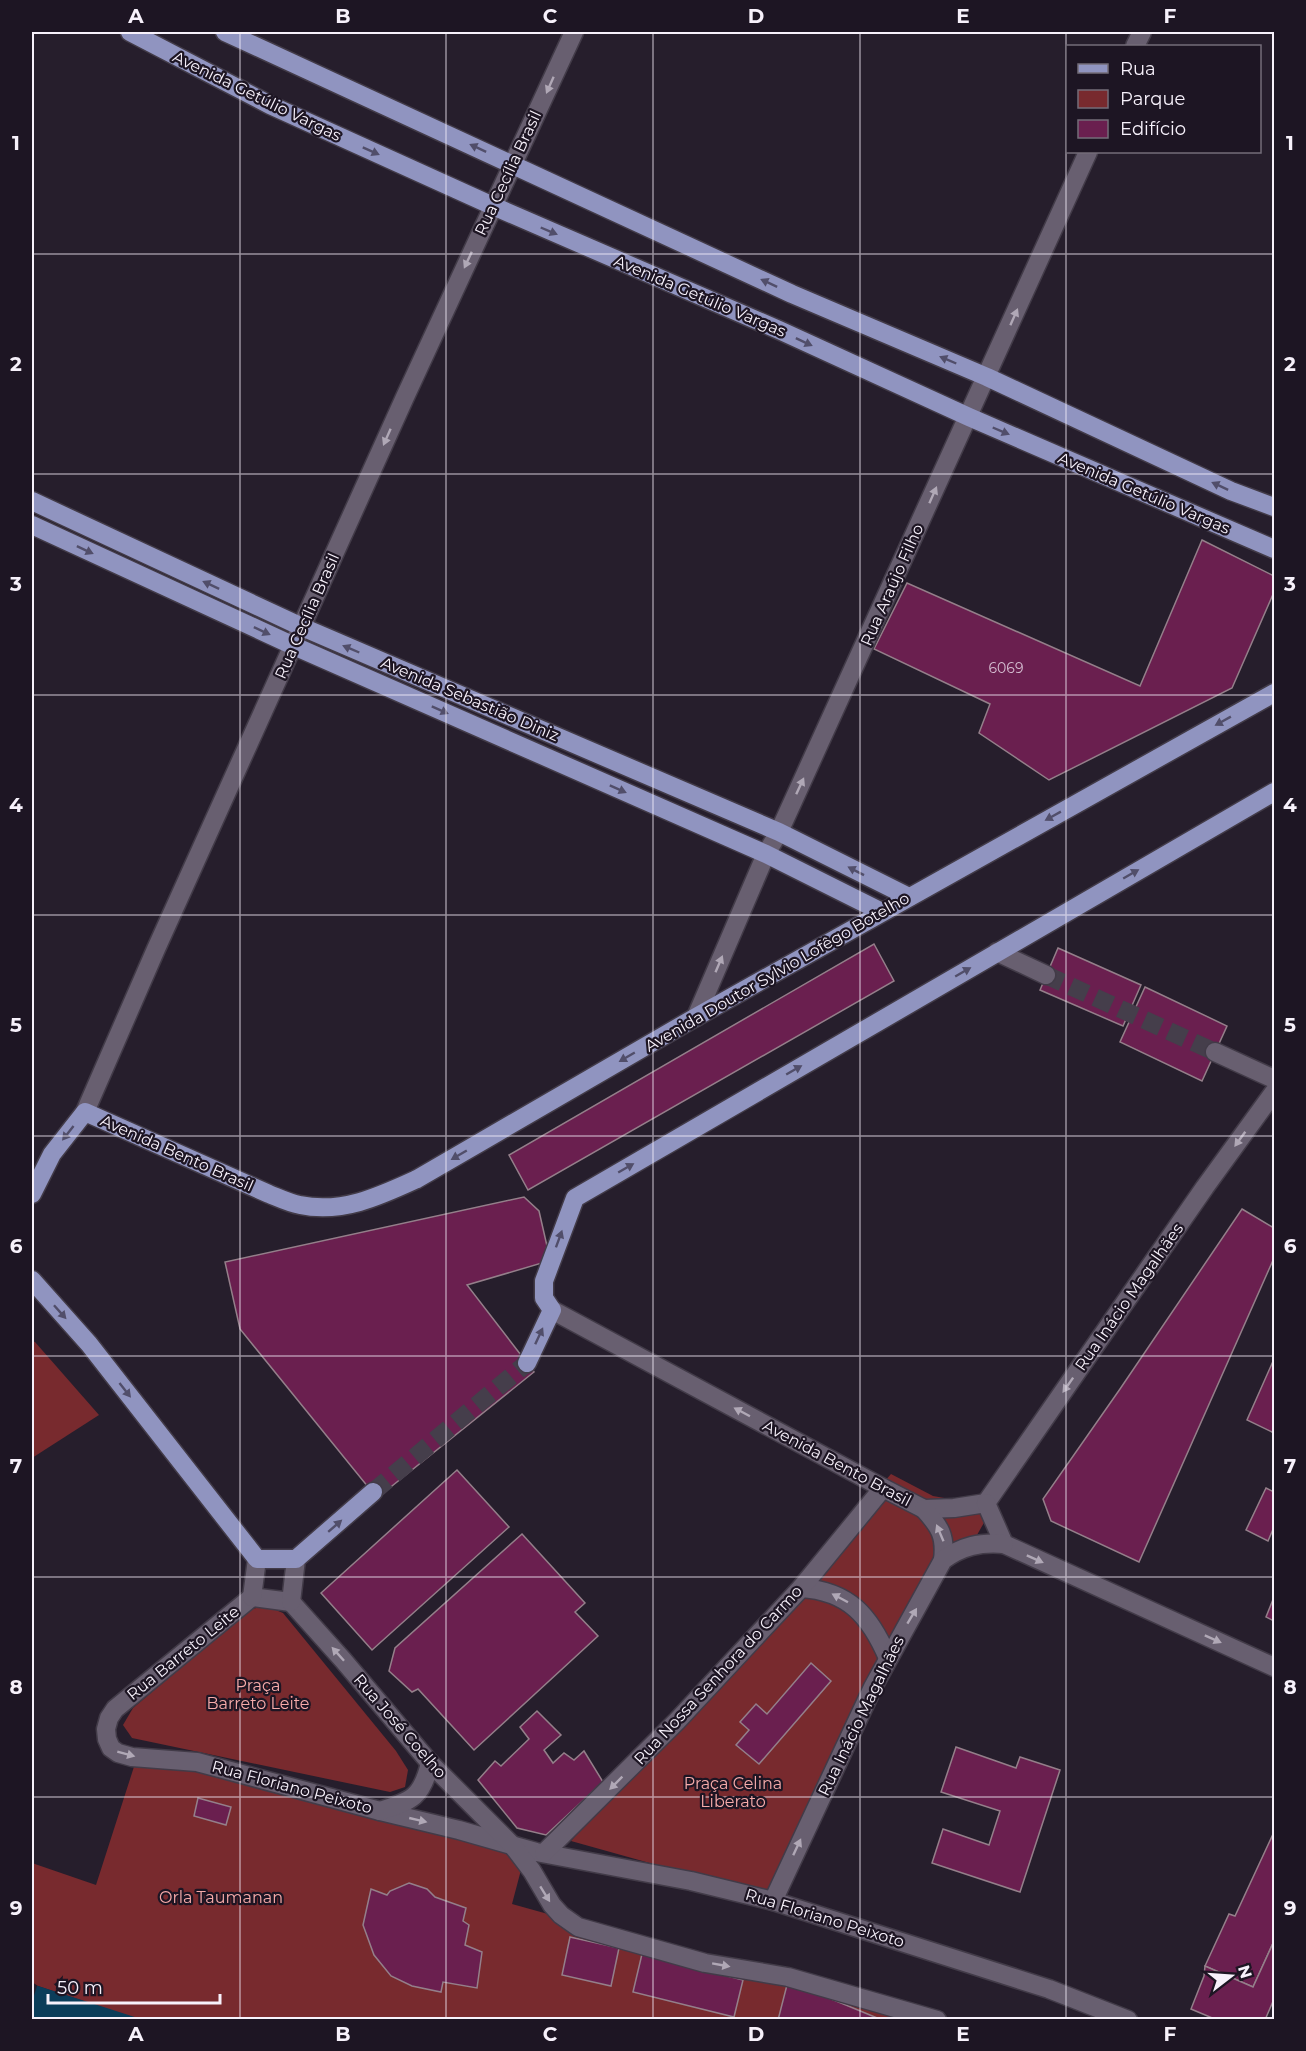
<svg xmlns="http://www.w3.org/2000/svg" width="1306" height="2051" viewBox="0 0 1306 2051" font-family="Montserrat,sans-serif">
<rect width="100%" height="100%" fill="#261e2c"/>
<!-- green -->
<g fill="#782a2e">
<path d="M32,1341l3,1 64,73 -67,43z"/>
<path d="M891,1474l42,22 23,4 46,-9 -29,51 -18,12 -54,97 -119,249 -211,-59z"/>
<path d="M266,1606l17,7 113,138 12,19 -3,17 -15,5 -258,-54 -9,-13 10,-17 118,-99z"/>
<path d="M140,1748l386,103 -14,53 413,115 -784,1 -103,-34 -6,-4v-119l64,22z"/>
</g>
<!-- water -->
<path fill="#0b3d5a" d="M37,1986h1l103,33h-109v-17z"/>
<!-- building -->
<g fill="#6a1f4f" stroke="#947f8a" stroke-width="1.5">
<path d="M1202,540l72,36v16l-42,96 -183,92 -70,-47 11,-29 -116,-55 33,-66 233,103z"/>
<path d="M874,944l20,37 -366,209 -19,-35z"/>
<path d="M1058,948l83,37 -18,41 -83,-36z"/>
<path d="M1145,987l82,39 -25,55 -82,-39z"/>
<path d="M524,1197l15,14 8,35 -5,17 -75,22 67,87 -157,126 -137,-169 -15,-67z"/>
<path d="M1242,1209l32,19v30l-135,304 -88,-41 -8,-22 77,-110z"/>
<path d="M1274,1359v74l-27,-13z"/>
<path d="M457,1470l52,57 -137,123 -51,-57z"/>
<path d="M1266,1488l8,4v35l-6,14 -22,-11z"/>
<path d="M522,1534l63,69 -10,9 23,24 -124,114 -56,-61 -6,3 -23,-21 6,-23z"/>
<path d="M1274,1597v24l-8,-4z"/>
<path d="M811,1663l20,18 -72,83 -23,-19 13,-15 -9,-8 16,-18 11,10z"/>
<path d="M537,1711l24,24 -17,15 9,13 11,-10 10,7 10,-9 19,31 -57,53 -29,-7 -39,-48 17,-19 6,5 28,-27 -9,-12z"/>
<path d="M956,1747l60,21 4,-11 40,13 -40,122 -88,-29 11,-34 46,16 11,-34 -59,-19z"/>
<path d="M198,1798l33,9 -5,18 -32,-9z"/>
<path d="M1274,1832v109l-21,46 -48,-21 24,-52 6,2z"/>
<path d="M409,1883l18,6 8,8 31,11 -3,13 6,4 -4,20 17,7 -5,36 -34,-6 -2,10 -29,-6 -21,-10 -17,-21 -11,-30 8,-36 16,6 3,-4z"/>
<path d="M570,1937l49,11 -8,38 -49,-11z"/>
<path d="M1274,1941v58l-9,21h-48l-26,-11 13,-33 1,-10 48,21z"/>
<path d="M642,1954l101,26 -9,37 -101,-25z"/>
<path d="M788,1981l94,39h-104z"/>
</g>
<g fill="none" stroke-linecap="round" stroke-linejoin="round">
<!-- minor-tunnel -->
<path stroke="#453e4b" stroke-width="18" stroke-dasharray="18 9" stroke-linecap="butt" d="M1046,975l169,77"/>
<!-- major-tunnel -->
<path stroke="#453e4b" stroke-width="18" stroke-dasharray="18 9" stroke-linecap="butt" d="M373,1492l154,-129"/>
<defs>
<g id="minor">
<path d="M1135,46l7,-14"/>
<path d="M997,952l49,23"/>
<path d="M696,1017l70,-163 13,-22 309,-680"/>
<path d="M1215,1052l59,27"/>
<path d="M85,1112l71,-163 249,-552 169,-365"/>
<path d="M552,1310l331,178 41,21 30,-1 32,-5"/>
<path d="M986,1503l219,-316 69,-95"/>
<path d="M986,1503l18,41 270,123"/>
<path d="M924,1509c16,18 22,27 19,51"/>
<path d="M801,1588c48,3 69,28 87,70"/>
<path d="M252,1597l-137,112 -6,9 -3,11 1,10 4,9 7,5 14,4 65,5 183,49 79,19 77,22 155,29 82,20 276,88 79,31"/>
<path d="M252,1597l39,5"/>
<path d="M252,1597l5,-38"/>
<path d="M291,1602l52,58 87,103 83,83 19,25 20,34 9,10 17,12 127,36 83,14 149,43"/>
<path d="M291,1602l5,-43"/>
<path d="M380,1811c32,-10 42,-14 50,-48"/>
<path d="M544,1853l133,-132 124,-133 82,-100"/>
<path d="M773,1901l100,-214 70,-127c19,-14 37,-18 61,-16"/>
</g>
<g id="major">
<path d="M130,32l140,73 223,101 286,124 190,87 305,132"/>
<path d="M225,32l567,262 195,83 244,114 43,16"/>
<path d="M32,501l270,126 477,205 130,65"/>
<path d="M32,525l262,121 472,208 116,58"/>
<path d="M32,1194l20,-40 33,-42 184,82c10,4 20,9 31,11 42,9 80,-9 117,-26l279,-162 578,-324"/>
<path d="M32,1280l57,64 168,215h39l77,-67"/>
<path d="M527,1363l25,-53 -8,-12v-17l31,-83 699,-406"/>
</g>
</defs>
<!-- minor casing -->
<use href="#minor" stroke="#423b48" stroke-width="21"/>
<!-- major casing -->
<use href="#major" stroke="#423b48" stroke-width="21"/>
<!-- minor -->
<use href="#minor" stroke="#685f70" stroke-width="18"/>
<!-- major -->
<use href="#major" stroke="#9094c0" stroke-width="18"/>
</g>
<!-- one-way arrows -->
<defs><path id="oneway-solid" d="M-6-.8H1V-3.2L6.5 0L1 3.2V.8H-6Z" transform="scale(1.5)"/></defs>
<g fill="#b0a8b6">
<use href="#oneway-solid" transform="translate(550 85) rotate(114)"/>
<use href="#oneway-solid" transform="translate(468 260) rotate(115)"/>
<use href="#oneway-solid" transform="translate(1014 317) rotate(-66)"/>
<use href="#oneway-solid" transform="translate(387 437) rotate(114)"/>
<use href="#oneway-solid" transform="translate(933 495) rotate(-66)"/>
<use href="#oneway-solid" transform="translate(800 786) rotate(-65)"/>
<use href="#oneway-solid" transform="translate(719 964) rotate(-67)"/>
<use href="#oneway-solid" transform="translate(1240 1139) rotate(126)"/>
<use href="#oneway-solid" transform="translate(1068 1385) rotate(125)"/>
<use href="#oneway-solid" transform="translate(742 1412) rotate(-152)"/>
<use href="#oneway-solid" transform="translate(940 1533) rotate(-113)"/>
<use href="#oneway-solid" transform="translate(1035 1559) rotate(24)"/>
<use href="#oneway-solid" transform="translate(840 1598) rotate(-152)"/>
<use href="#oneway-solid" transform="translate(912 1616) rotate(-59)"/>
<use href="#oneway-solid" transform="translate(1213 1639) rotate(24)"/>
<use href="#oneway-solid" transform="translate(338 1654) rotate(-132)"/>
<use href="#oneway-solid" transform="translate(126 1754) rotate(15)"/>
<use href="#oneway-solid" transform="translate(616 1783) rotate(135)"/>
<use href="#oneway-solid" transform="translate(418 1820) rotate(13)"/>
<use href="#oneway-solid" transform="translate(797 1847) rotate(-65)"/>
<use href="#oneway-solid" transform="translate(545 1894) rotate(58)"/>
<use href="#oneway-solid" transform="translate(721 1965) rotate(10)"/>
</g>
<g fill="#514e6a">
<use href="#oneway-solid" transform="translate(478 148) rotate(-155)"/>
<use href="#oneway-solid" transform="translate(371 151) rotate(24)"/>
<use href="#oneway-solid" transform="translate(549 231) rotate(23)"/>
<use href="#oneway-solid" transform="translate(769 283) rotate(-155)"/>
<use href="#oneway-solid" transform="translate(804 342) rotate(25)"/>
<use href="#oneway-solid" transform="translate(948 360) rotate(-157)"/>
<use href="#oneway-solid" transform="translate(1001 431) rotate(23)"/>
<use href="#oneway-solid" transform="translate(1220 486) rotate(-155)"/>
<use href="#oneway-solid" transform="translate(85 550) rotate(25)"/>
<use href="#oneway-solid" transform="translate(211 585) rotate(-155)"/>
<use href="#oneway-solid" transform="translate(262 631) rotate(25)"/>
<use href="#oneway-solid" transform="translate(351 649) rotate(-157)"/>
<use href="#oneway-solid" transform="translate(440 710) rotate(24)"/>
<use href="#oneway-solid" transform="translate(1223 721) rotate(151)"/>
<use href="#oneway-solid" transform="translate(618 789) rotate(24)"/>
<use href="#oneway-solid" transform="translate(1053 816) rotate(151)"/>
<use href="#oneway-solid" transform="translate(856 871) rotate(-153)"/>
<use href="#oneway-solid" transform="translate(1131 874) rotate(-30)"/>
<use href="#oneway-solid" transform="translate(963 972) rotate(-30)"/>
<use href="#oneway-solid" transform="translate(627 1057) rotate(150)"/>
<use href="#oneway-solid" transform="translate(794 1070) rotate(-30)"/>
<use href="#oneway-solid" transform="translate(68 1133) rotate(128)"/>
<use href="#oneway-solid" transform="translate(459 1155) rotate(150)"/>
<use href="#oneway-solid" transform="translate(626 1168) rotate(-30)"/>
<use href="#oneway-solid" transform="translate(559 1239) rotate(-70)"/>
<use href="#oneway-solid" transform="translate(60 1312) rotate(48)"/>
<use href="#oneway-solid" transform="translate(539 1336) rotate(-65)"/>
<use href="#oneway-solid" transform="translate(125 1390) rotate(52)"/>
<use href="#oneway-solid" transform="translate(335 1526) rotate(-41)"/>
</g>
<!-- grid -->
<path fill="none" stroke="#f7f1fb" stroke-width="1.5" stroke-opacity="0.55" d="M240,32v1988M446,32v1988M653,32v1988M860,32v1988M1066,32v1988M32,254h1242M32,474h1242M32,695h1242M32,915h1242M32,1136h1242M32,1356h1242M32,1577h1242M32,1797h1242"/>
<g text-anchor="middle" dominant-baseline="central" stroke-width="4.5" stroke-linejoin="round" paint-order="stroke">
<!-- number labels -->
<g font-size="14" fill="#d4bcd0">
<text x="1006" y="668">6069</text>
</g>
<!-- street labels -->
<g font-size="16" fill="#f7f1fb" stroke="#1d1523">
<text transform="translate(257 96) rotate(26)">Avenida Getúlio Vargas</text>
<text transform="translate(508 173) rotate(-65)">Rua Cecília Brasil</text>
<text transform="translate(700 296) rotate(23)">Avenida Getúlio Vargas</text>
<text transform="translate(1144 493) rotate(23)">Avenida Getúlio Vargas</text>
<text transform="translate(892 585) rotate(-66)">Rua Araújo Filho</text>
<text transform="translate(307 616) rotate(-66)">Rua Cecília Brasil</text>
<text transform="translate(470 699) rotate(23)">Avenida Sebastião Diniz</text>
<text transform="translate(777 972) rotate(-30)">Avenida Doutor Sylvio Lofêgo Botelho</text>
<text transform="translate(177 1153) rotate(24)">Avenida Bento Brasil</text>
<text transform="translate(1129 1297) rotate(-55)">Rua Inácio Magalhães</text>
<text transform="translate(837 1463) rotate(28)">Avenida Bento Brasil</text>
<text transform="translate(183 1653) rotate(-39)">Rua Barreto Leite</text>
<text transform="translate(718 1675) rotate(-47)">Rua Nossa Senhora do Carmo</text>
<text transform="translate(861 1716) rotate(-64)">Rua Inácio Magalhães</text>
<text transform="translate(400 1726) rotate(49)">Rua José Coelho</text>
<text transform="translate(292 1787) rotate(15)">Rua Floriano Peixoto</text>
<text transform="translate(825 1918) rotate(17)">Rua Floriano Peixoto</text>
</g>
<!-- park labels -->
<g font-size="16" fill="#f7abaa" stroke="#1d1523">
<text x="258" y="1685">Praça<tspan x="258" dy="18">Barreto Leite</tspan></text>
<text x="733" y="1783">Praça Celina<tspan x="733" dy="18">Liberato</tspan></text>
<text x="221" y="1897">Orla Taumanan</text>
</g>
</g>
<!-- border -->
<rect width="1306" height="2051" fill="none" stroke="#1d1523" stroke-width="66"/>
<!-- legend -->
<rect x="1066" y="45" width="195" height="108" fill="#1d1523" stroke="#746d79" stroke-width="1.5"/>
<rect x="1078" y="64" width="30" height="9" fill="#9094c0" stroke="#746d79" stroke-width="1.5"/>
<text x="1120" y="75" font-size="18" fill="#f7f1fb">Rua</text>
<rect x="1078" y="90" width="30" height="18" fill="#782a2e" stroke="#746d79" stroke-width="1.5"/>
<text x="1120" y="105" font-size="18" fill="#f7f1fb">Parque</text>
<rect x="1078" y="120" width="30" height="18" fill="#6a1f4f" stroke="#746d79" stroke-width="1.5"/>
<text x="1120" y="135" font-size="18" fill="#f7f1fb">Edifício</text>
<!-- north arrow -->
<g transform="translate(1231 1976) rotate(73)" stroke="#1d1523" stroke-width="4.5" paint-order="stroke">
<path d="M0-4.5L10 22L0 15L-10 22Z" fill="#f7f1fb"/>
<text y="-9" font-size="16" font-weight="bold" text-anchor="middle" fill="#f7f1fb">N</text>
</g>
<!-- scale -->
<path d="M48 1994v9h172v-9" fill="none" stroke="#f7f1fb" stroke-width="3"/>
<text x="57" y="1994" font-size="18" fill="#f7f1fb" stroke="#1d1523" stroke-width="4.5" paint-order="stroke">50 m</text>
<rect x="33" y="33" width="1240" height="1985" fill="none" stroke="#f7f1fb" stroke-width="2"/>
<g font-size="20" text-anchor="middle" font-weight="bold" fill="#f7f1fb">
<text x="136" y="23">A</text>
<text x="343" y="23">B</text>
<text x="550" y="23">C</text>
<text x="756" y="23">D</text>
<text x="963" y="23">E</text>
<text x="1170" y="23">F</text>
<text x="16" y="150">1</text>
<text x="1290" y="150">1</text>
<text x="16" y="371">2</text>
<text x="1290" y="371">2</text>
<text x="16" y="591">3</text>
<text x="1290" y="591">3</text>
<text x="16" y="812">4</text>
<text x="1290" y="812">4</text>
<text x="16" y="1032">5</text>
<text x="1290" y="1032">5</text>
<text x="16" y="1253">6</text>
<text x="1290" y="1253">6</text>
<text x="16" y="1473">7</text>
<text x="1290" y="1473">7</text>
<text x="16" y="1694">8</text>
<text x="1290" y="1694">8</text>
<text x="16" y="1915">9</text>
<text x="1290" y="1915">9</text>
<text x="136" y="2041">A</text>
<text x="343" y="2041">B</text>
<text x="550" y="2041">C</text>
<text x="756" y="2041">D</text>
<text x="963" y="2041">E</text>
<text x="1170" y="2041">F</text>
</g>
</svg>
